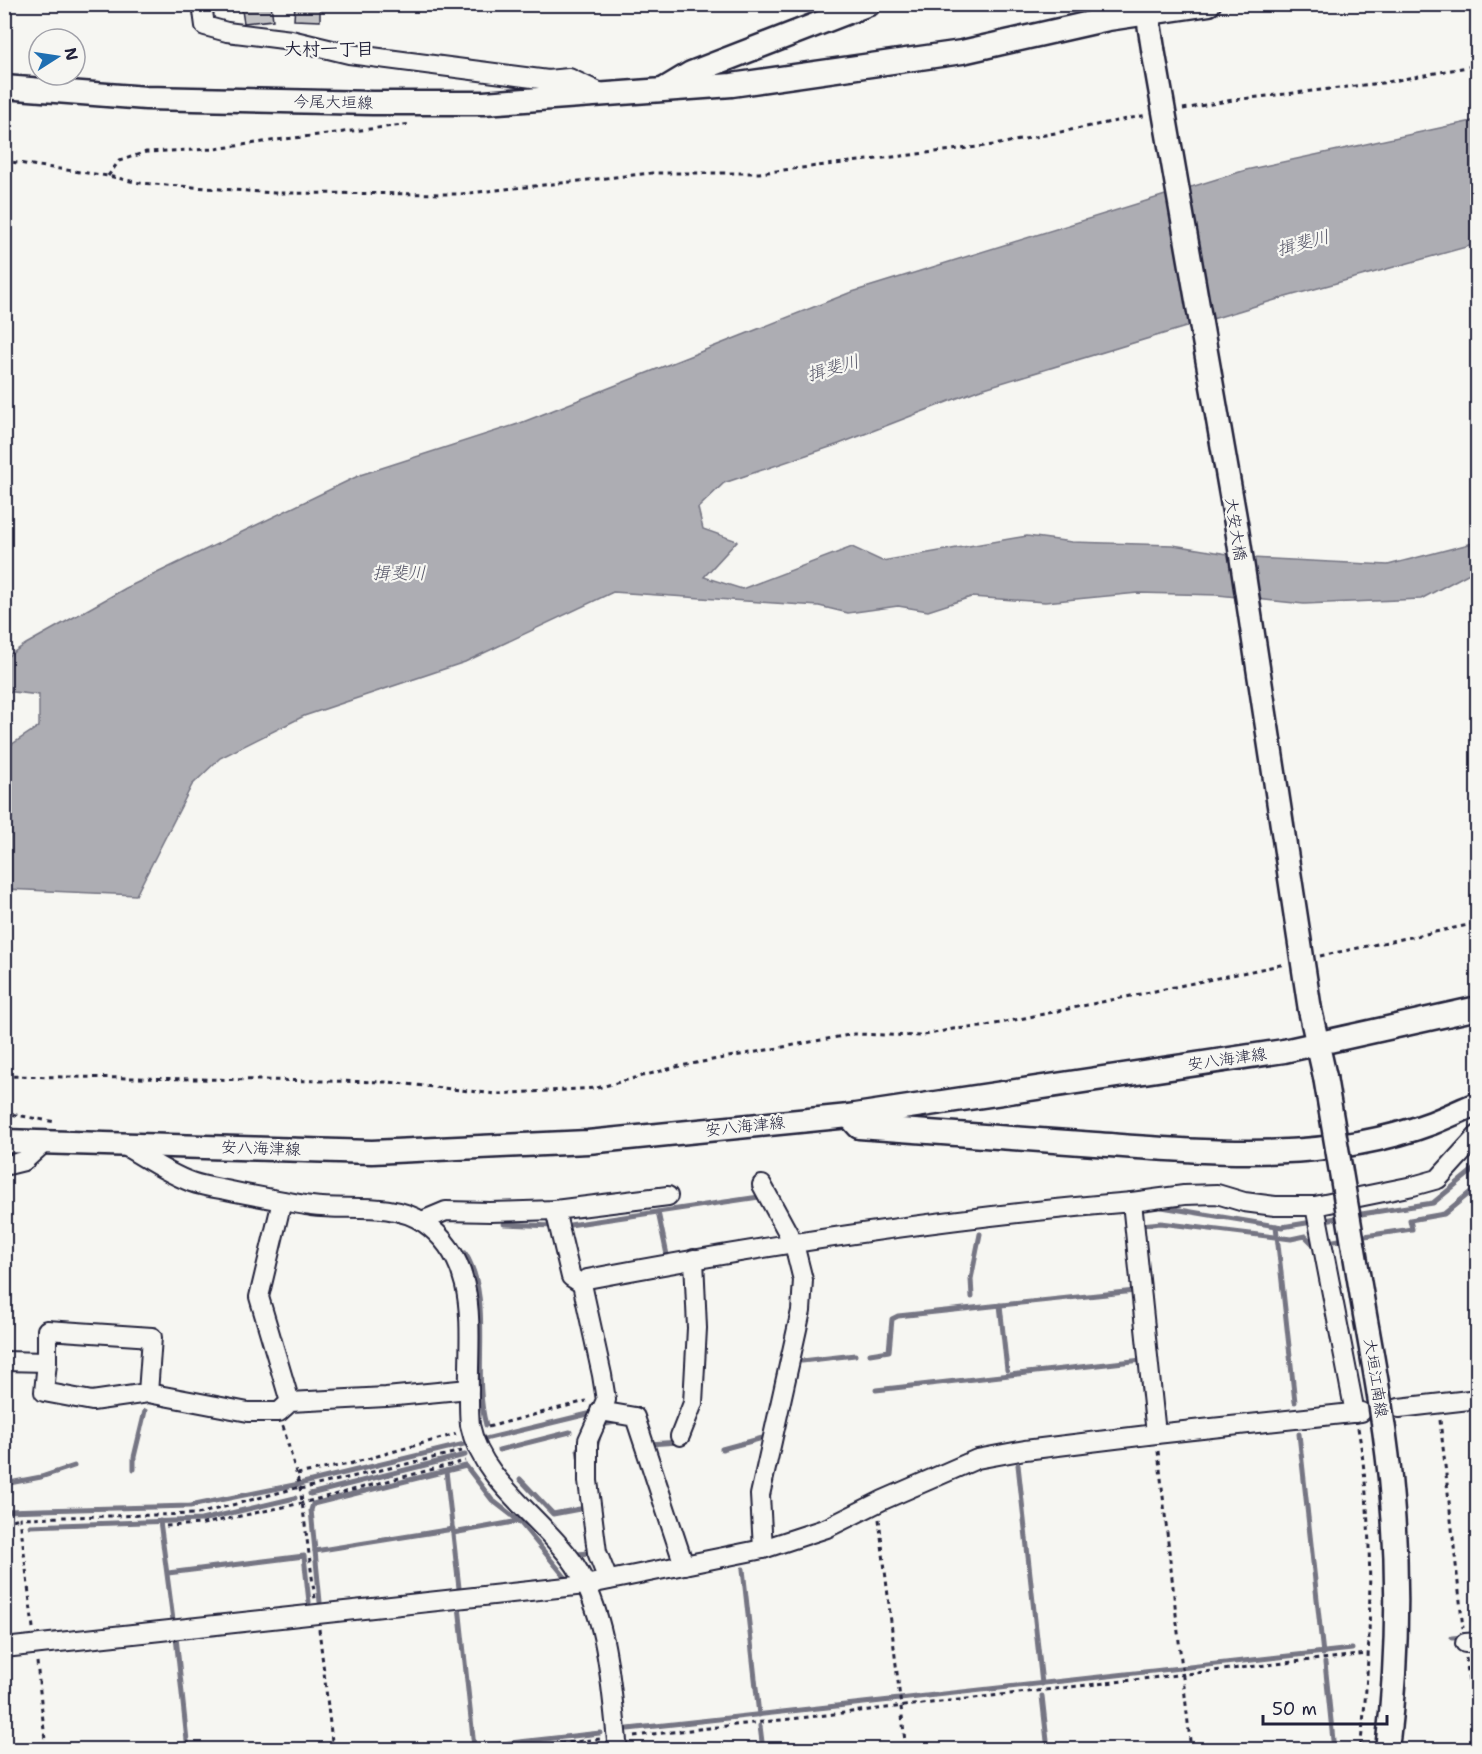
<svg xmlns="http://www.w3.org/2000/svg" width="1482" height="1754" viewBox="0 0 1482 1754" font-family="'Shantell Sans','Klee One',sans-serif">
<rect width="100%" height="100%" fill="#f6f6f2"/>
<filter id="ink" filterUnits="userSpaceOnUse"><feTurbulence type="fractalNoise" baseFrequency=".0167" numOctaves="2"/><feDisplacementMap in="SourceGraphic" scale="12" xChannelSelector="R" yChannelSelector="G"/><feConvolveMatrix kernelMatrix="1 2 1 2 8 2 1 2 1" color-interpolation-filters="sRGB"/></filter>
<g filter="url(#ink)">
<!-- water -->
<path fill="#adadb3" stroke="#757583" stroke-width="1.5" d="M1477,120v124l-202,56 -297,90 -139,54 -115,39 -26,25 5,21 34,12 -33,36 38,12 110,-42 30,14 145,-25 45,6 101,3 79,13 136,7 89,-23v27l-56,30 -117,5 -86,-9 -80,-2 -93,9 -74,-5 -43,14 -30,-5 -50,7 -29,-7 -206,-14 -148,70 -161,54 -84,42 -28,27 -56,110 -131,-6v-140l34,-23v-31l-34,-4v-33l21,-14 100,-56 234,-113 158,-51 331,-131 397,-123z"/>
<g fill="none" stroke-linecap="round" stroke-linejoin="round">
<!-- stream -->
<g stroke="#757583" stroke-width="5">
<path d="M1162,1207l120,20 61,-10"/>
<path d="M658,1212l9,43"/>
<path d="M1355,1215l78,-12 45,-37"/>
<path d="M504,1224l49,2"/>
<path d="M1141,1225l20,-2 130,16 14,-3 8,8"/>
<path d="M563,1226l196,-29 2,3"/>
<path d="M1276,1226l19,176"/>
<path d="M1358,1237l54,-8 -2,-9 34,-6 34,-28"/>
<path d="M1328,1242l17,-3"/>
<path d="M465,1253c29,46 6,119 21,172"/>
<path d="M972,1297l-1,-18 9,-45"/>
<path d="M1000,1305l7,65"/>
<path d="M870,1354l19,-3 3,-32 6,-3 237,-25 1,2"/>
<path d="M802,1361l53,-6"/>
<path d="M876,1390l266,-30v-4"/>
<path d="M1299,1434l24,220"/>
<path d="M649,1444l30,-2"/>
<path d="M578,1449l2,14"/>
<path d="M722,1449l48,-13"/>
<path d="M499,1450l71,-18"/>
<path d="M595,1451l7,-26 17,-4"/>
<path d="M1018,1465l24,219"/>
<path d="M134,1469v-12l11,-46"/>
<path d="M446,1471l13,117"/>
<path d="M520,1479l33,35 32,-6v2"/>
<path d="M4,1484l37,-7 33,-11"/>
<path d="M310,1494l155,-39"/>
<path d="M4,1511l186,-5 109,-22 289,-70"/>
<path d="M160,1521l13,99"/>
<path d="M30,1526l171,-6 94,-22"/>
<path d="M453,1533l66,-12"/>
<path d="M315,1551l138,-22"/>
<path d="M577,1554l13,-1v-4"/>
<path d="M743,1569l16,146"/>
<path d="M168,1573l136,-17 5,46"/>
<path d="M320,1602l-9,-92 2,-6 153,-38 26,34 27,21 46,56"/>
<path d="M459,1606l15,141"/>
<path d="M176,1637l12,113"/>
<path d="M1452,1638l12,-1"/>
<path d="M1325,1663l9,87"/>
<path d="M1042,1696l6,54"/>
<path d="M760,1726l3,24"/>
<path d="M628,1729l724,-80"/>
<path d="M448,1750l152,-17"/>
</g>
</g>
<!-- building -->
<g fill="#c2c2c4" stroke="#22223b" stroke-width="1.5">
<path d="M241,4h30l2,16 -29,3z"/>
<path d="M295,4h25v17l-26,-1z"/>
</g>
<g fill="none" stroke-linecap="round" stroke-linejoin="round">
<defs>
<g id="minor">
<path d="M202,4l3,22 22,6 64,8 58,14 199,26 21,-2 34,16"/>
<path d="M123,1145c21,12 45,29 68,37 11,4 24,6 35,8 28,6 57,11 85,16 36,5 80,-5 112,16 60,41 44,113 46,175 0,9 0,19 1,28 11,56 74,94 105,140 34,53 36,124 43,185"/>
<path d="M4,1166l20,-5 21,-19"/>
<path d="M762,1185l32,59 9,36 -2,31 -41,184 3,54"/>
<path d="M282,1201l-23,96 31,105"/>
<path d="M1132,1202l52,-7 33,-1 27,8 31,4h40l98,-20 25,-7 40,-44"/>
<path d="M1315,1206l40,207"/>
<path d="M555,1210l16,67 11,7 20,91 4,25 -18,40v41l9,71 11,28"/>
<path d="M422,1221l24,-10 44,1 65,-2 113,-14"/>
<path d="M582,1284l5,-5c180,-34 362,-62 545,-77l24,232"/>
<path d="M4,1361l43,1v-32l105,7 -4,56"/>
<path d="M47,1362l-3,30 48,9 56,-8 100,19h31l11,-10 96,-5 83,-8"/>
<path d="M1399,1408l79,-9"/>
<path d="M600,1411l35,6 49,148"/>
<path d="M680,1436l13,-33 4,-75 -3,-69"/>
<path d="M1465,1643l13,-1"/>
<path d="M4,1648l581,-63 178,-36 64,-21 56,-28 94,-41 48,-9 131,-16 205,-22"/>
</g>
<g id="major">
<path d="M1146,4l7,45"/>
<path d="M4,87l142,11 226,5h112l248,-18 230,-33 146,-33 101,-15"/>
<path d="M666,88l25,-15 178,-69"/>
<path d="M1310,1010l15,67"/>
<path d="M849,1116l10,11c79,6 157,11 236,17 112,8 228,20 337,-21 15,-6 30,-13 46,-20"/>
<path d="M4,1141l368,11 216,-10 261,-26 435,-65 194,-43"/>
</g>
</defs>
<!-- minor casing -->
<use href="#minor" stroke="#22223b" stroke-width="22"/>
<!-- major casing -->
<use href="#major" stroke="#22223b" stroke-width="27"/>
<!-- path -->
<g stroke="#22223b" stroke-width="3" stroke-dasharray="4.5 4.5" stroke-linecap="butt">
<path d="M1183,109l50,-9 149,-17 96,-18"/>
<path d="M4,161l104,15 32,7 134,10 187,1 191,-21h107l235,-28 153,-30"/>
<path d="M108,176l11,-15 27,-9 69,-3 62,-9 134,-16"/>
<path d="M1320,956l158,-33"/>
<path d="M4,1076l384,6 109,12 100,-6 83,-22 174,-32 66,2 33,-7 28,-2 304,-63"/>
<path d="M4,1113l52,9"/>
<path d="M1440,1420l23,208"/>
<path d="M283,1426l17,61 15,112"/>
<path d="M488,1427l98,-26"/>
<path d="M1358,1428c6,32 8,64 10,96 4,76 1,151 -8,226"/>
<path d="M1158,1451l33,299"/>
<path d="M297,1474l52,-10 107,-30"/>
<path d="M300,1489l162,-38"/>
<path d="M879,1519l27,231"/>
<path d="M4,1522l16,-4"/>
<path d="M166,1526l37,-2 99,-21 163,-42"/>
<path d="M33,1628l-13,-110 178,-4 102,-27"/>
<path d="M319,1629l14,121"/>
<path d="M1466,1658l12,91"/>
<path d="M37,1662l9,88"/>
<path d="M634,1736c245,-26 489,-56 734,-82"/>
<path d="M506,1750l94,-11"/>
</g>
<!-- minor -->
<use href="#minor" stroke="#f6f6f2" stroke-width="18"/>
<!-- major -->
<use href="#major" stroke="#f6f6f2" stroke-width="22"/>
<defs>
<g id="major-bridge">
<path d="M1153,49l84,480 73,481"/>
<path d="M1325,1077c13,80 27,159 40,238 11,61 22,123 27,185 7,82 5,168 -5,250"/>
</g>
</defs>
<!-- major-bridge casing -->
<use href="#major-bridge" stroke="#22223b" stroke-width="27" stroke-linecap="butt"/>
<!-- major-bridge -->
<use href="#major-bridge" stroke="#f6f6f2" stroke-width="22"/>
</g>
</g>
<g text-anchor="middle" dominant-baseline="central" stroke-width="4.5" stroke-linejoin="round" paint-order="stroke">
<!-- street labels -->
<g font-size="16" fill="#22223b" stroke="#f6f6f2">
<text transform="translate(333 102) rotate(1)">今尾大垣線</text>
<text transform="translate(1236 529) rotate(81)">大安大橋</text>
<text transform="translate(1227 1059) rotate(-8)">安八海津線</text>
<text transform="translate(745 1126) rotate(-6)">安八海津線</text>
<text transform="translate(261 1148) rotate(2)">安八海津線</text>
<text transform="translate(1376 1378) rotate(81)">大垣江南線</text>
</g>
<!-- neighbourhood labels -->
<g font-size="18" font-weight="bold" fill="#22223b" stroke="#f6f6f2">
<text x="329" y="49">大村一丁目</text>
</g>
<!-- water labels -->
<g font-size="18" font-style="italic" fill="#535365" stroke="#f6f6f2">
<text transform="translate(1303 243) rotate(-15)">揖斐川</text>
<text transform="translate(833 368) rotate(-16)">揖斐川</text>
<text x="399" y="573">揖斐川</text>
</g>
</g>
<!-- margin -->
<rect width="1482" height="1754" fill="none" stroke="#f6f6f2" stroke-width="24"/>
<rect x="12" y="12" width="1458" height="1730" fill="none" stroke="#22223b" stroke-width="2" filter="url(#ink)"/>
<!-- north arrow -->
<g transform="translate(57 57) rotate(78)"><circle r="28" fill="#f6f6f2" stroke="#a1a1a9" stroke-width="1.5"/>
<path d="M0-4.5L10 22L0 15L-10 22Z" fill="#1f6fb2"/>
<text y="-9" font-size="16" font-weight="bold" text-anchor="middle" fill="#22223b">N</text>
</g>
<!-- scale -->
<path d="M1263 1715v9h124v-9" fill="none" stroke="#22223b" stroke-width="3"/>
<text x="1272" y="1715" font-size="18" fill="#22223b" stroke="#f6f6f2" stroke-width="4.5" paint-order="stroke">50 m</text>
</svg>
